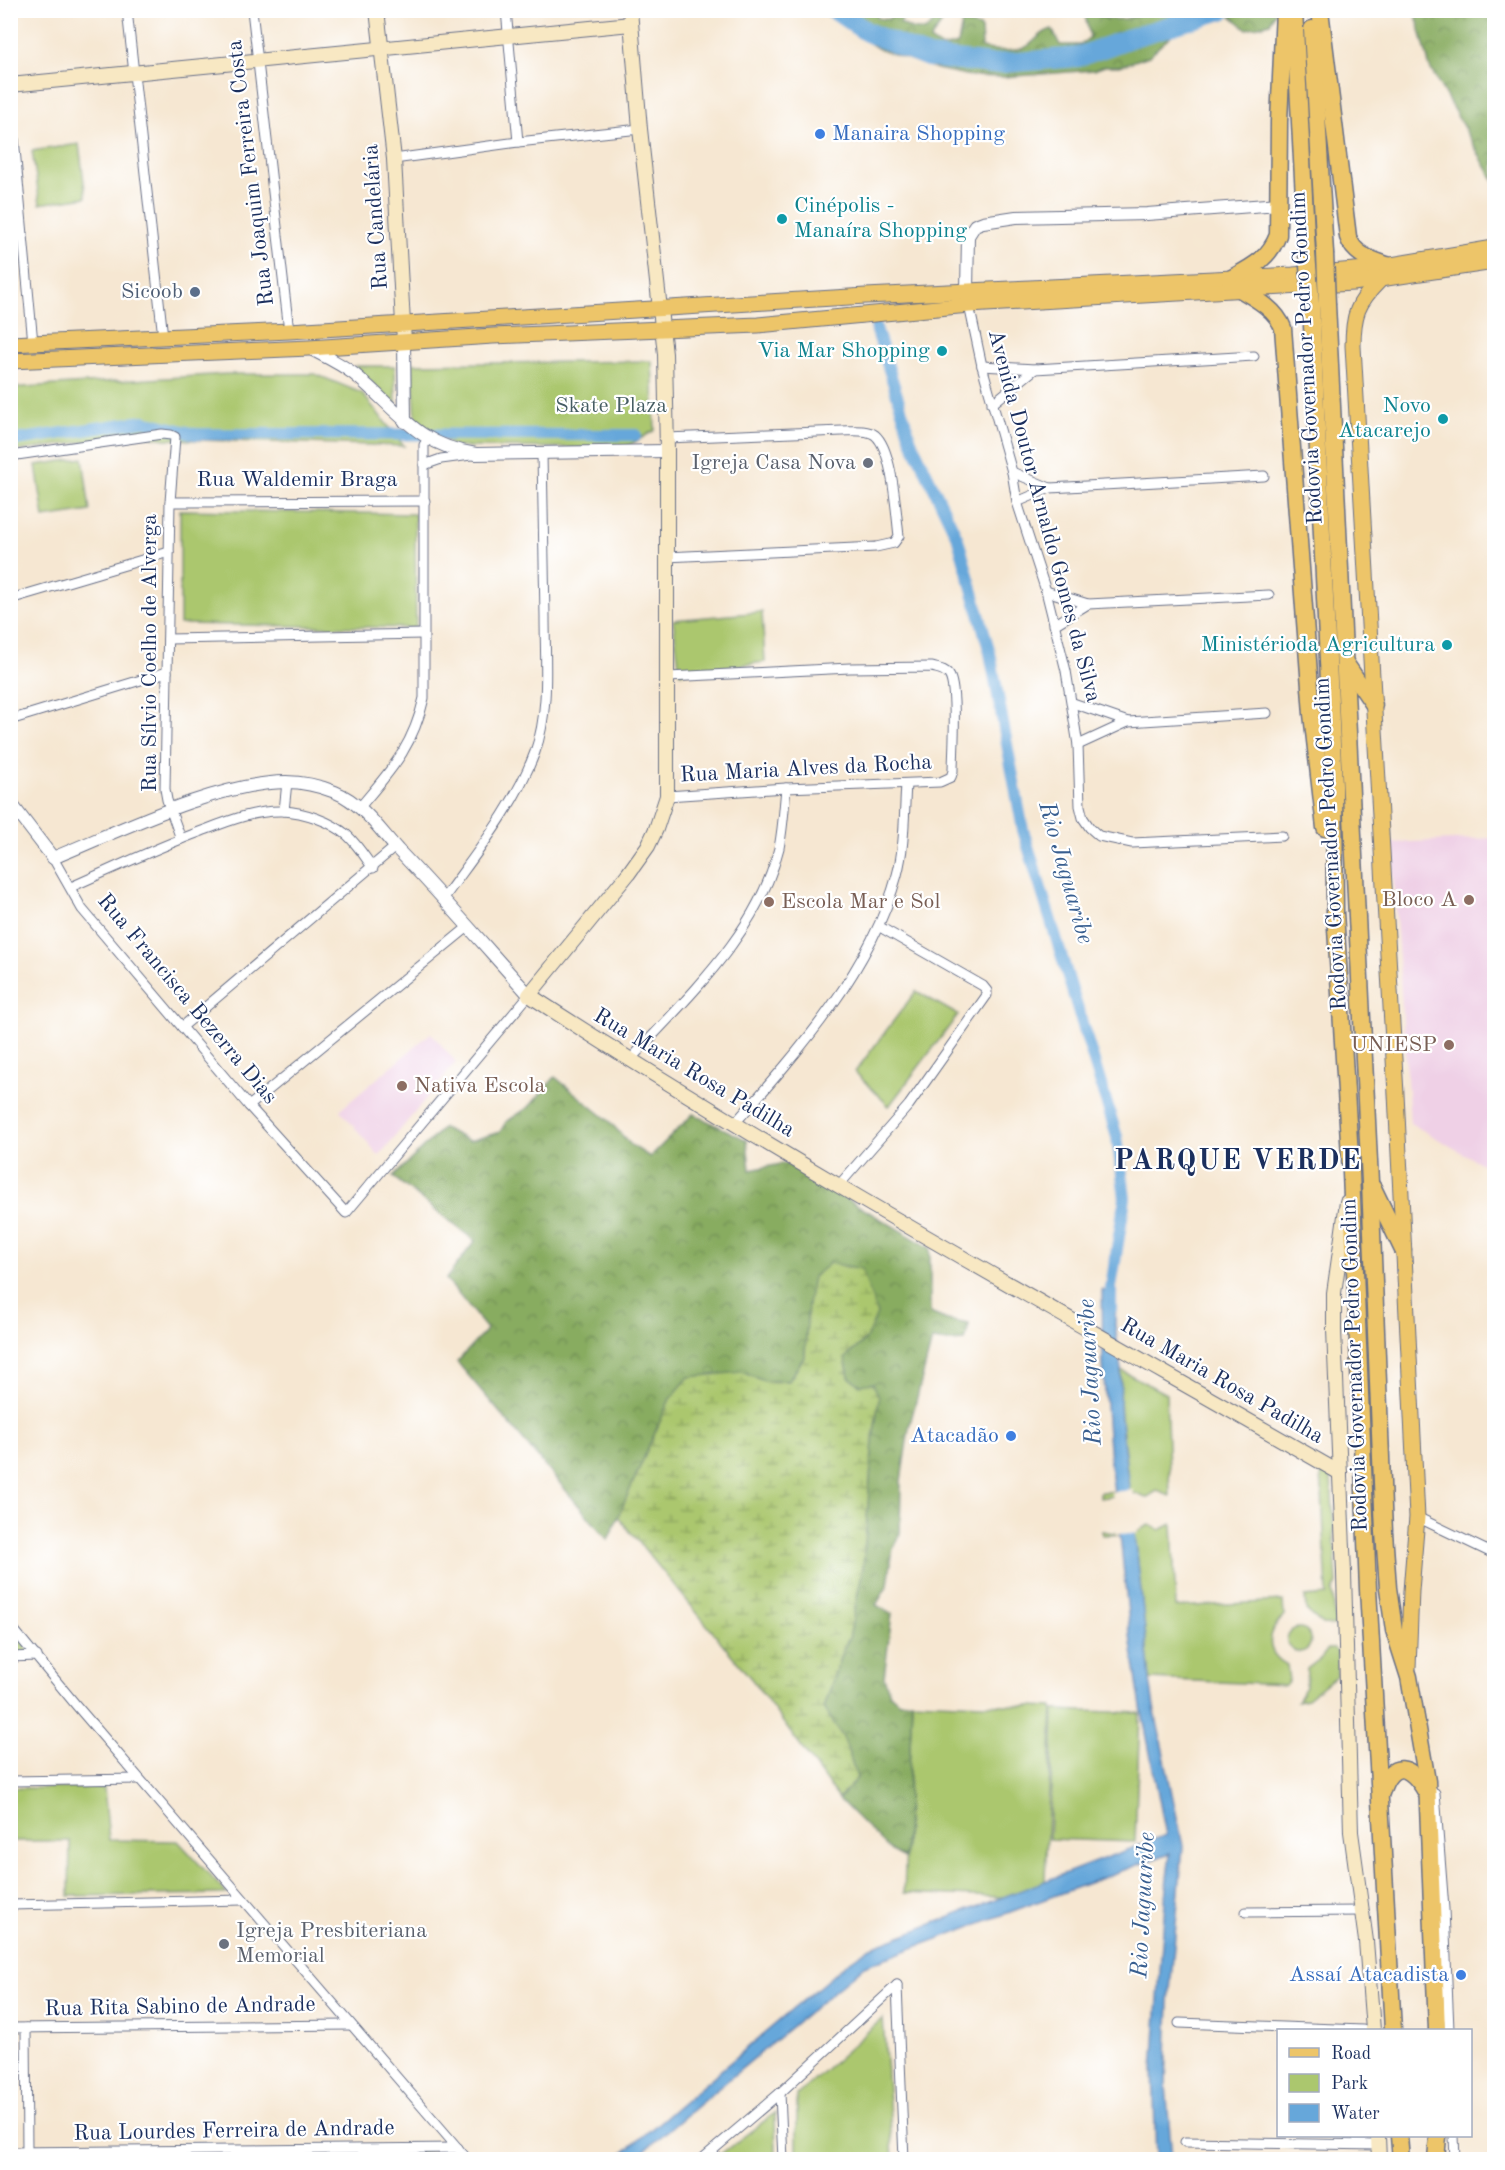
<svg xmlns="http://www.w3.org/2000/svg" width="1505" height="2170" viewBox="0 0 1505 2170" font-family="'Old Standard TT',serif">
<defs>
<pattern id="forest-crowns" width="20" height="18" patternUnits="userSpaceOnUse" patternTransform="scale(1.5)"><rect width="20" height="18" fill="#88ac61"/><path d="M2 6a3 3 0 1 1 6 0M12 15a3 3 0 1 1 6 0" fill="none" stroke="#6e8c53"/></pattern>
<pattern id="wetland-marsh" width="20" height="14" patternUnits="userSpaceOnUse" patternTransform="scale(1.5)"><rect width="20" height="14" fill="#abc76e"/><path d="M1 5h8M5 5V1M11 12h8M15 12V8" fill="none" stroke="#8aa25e"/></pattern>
</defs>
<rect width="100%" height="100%" fill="#fff"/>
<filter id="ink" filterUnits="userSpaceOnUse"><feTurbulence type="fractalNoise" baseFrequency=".0167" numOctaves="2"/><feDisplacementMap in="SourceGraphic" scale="12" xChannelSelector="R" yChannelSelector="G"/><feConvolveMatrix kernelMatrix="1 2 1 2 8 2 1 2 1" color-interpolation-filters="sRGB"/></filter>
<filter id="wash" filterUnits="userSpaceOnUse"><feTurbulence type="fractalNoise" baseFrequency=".008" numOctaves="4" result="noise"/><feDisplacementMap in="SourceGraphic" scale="24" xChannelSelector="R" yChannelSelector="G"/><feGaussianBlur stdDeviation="1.35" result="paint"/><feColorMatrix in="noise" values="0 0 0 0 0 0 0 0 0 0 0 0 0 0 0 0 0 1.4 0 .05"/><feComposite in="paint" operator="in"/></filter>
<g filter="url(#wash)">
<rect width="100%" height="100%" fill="#f6e7d2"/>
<!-- built -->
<g fill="#efd0e6">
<path d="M1494,838v333l-84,-48 -19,-280z"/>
<path d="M431,1033l25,29 -77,94 -39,-46z"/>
</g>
<!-- green -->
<g fill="#abc76e" stroke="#637b66" stroke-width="1.5">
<path d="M79,144l7,53 -46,7 -8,-53z"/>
<path d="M652,361l3,69 -30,18 -171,-1 -38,-27 -4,-56z"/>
<path d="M355,366h40l1,40z"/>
<path d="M227,374h88l47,19 42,53 -239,-7 -26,-5 -128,18 -1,-64z"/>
<path d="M83,458l7,53 -46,7 -8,-53z"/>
<path d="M180,510l235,4 1,114 -236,-4z"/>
<path d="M762,612l3,50 -85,11 -7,-53z"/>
<path d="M916,991l42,24 -69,91 -34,-34z"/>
<path d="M1121,1370l45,24 4,102 -13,-5 -11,7 -12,-5 -34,5v-6l29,-1 -9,-85z"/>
<path d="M1321,1472l10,4 6,107 -4,9 2,34 -12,-1 -17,-15 -1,-13 22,-2z"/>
<path d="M1172,1524l4,83 107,-6 1,14c-16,16 -21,37 3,50l2,16 -3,4 -136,-6 -15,-145 -33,1v-4l12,2 6,-5 17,3 12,-6 11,5z"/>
<circle cx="1299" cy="1640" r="12"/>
<path d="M11,1629l20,24h-20z"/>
<path d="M1328,1649h6l3,3v23l-30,24 -10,2 9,-14 1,-18 14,-11z"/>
<path d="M912,1701l141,6 -9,192 -140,-6z"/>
<path d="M1054,1710l86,3 -5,129 -86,-3z"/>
<path d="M10,1788h94l5,52 69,1 49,53 -158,2 1,-55h-59z"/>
<path d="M883,2018l10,141h-96v-64z"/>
<path d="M10,2041h3l3,102h-5z"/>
<path d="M775,2113l1,46h-62z"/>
<path d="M454,2152l7,7 -435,1z"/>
</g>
<!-- forest -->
<g fill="url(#forest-crowns)" stroke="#526e60" stroke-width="1.5">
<path d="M1147,10h129l-6,13 -23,6 -20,-16 -49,16 -29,27 -29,10h-15l-11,4 -90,7 -33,-1 -34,-7 -58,-20 -59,-38h58l-1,7 11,1 9,-8h9l-6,12 11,6 14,2 11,-11 6,3 -12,17 12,8 16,-4 4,-21 19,4 1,21c12,3 37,5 47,-3 9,-7 12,-13 23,-16l8,16h20l10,-8 -5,-21 9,-3c17,10 36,7 53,-3z"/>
<path d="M1415,11h79v170l-64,-113z"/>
<path d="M555,1077l54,44 22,24 19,12 43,-43 54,26 3,30 36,-7 144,85v65l17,7 22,4 -4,17 -16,1 -17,-2 -23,88 -8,53 -1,52 -7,15 -5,37 -12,20 16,9 -8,63 6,17 9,8 13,-1 -7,157 -14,-7 -52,-52 18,-21 -13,-38 -20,-32 18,-57 7,-13 14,-71 10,-128 6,-41 -30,-21 -4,-19 21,-19 -58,-35 -3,52 -17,25h-24l-23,-9 -71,27 -62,141 -151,-178 30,-33 -41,-50 29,-38 -82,-64 50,-49 26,13 31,-9 6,-10 23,-15z"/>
</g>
<!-- wetland -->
<path fill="url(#wetland-marsh)" stroke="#637b66" stroke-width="1.5" d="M830,1263l32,6 15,45 -11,25 -21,19 4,19 11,8 13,-2 6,15 -6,41 -10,128 -14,71 -7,13 -18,57 20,31 13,39 -18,21 -86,-118 -135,-164 52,-118 19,-22 52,-5 23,9h25l16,-25 3,-52 5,-27z"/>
<!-- water -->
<path fill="#66a7da" stroke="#406b9c" stroke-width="1.5" d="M1102,1290l14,5 -1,30 6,45 -1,36 2,27 13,100 15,146 4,28 29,139 -14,156 -3,83 6,74h-16l-3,-90 13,-182 4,-34 -306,113 -230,193 -19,1 231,-196 23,-16 297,-113 -25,-128 -10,-63 -10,-100 -11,-81 -7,-98z"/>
<!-- pier -->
<path fill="#f6e7d2" d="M1133,1490l5,43 -22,1 -5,-42z"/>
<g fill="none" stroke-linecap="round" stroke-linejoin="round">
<!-- canal -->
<g stroke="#66a7da" stroke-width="12">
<path d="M876,328l35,112 47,99 32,114 33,177 94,307 8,61 -14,89v22"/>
<path d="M10,441l134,-20 51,13 441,1"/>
</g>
<!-- river -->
<path stroke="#66a7da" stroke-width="20" d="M835,10l32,22 61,25 64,7 86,-7 52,-19 92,-28"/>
</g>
</g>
<g filter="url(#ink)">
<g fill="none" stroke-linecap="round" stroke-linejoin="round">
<defs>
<g id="minor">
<path d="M127,10l36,327"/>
<path d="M252,10l37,321"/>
<path d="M506,10l12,132"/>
<path d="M10,95l23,248"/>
<path d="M394,159l124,-17 122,-13"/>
<path d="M969,305l13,61 30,106 5,30 29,89 20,80 12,74 2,61 3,12 7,10 9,8 33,7 150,-7"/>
<path d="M982,366l53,3 219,-13"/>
<path d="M992,404l43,-35"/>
<path d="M10,456l152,-22 9,1 4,2 -5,65 -5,287 2,11 14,39"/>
<path d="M424,465l17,-6 30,-4"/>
<path d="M1012,472l38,16"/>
<path d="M170,502l255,-1"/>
<path d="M1017,502l33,-14 214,-12"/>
<path d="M666,557l210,-10 18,-4 5,-7c-3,-23 -6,-86 -24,-101 -8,-6 -23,-4 -33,-4l-175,7"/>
<path d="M1046,591l42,13 181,-9"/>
<path d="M10,599l159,-47"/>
<path d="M1054,625l34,-21"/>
<path d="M168,639l255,-5"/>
<path d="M1073,703l55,19"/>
<path d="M10,720l157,-48"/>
<path d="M1078,745l50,-23 139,-9"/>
<path d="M667,796l119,-8 154,-6 11,-5 2,-6c0,-18 5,-83 -4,-96 -4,-6 -11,-6 -17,-8l-82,1 -182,9"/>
<path d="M360,807c31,-37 53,-60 64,-109v-253l4,-6"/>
<path d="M284,811l3,-29"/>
<path d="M53,858l29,51 167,197 97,107 183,-218"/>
<path d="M71,887c43,-19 87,-40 131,-56 26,-10 53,-21 81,-20 21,1 47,10 64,24 10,9 18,22 26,33"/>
<path d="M444,898c33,-46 71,-92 91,-146 15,-42 10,-91 10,-135 -1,-55 -2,-109 -3,-164"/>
<path d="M182,1027l213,-180"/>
<path d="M630,1060c57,-63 128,-126 149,-212 4,-20 5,-40 7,-60"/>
<path d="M249,1106l219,-179"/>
<path d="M736,1122c64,-72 135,-152 161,-247 8,-29 7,-62 9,-91"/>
<path d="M839,1185l70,-80 78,-110v-4l-4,-5 -103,-59"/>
<path d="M1417,1517l77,37"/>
<path d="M10,1625l66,80 392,455"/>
<path d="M10,1657l27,-1"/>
<path d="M10,1781l129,-2"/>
<path d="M1435,1793l9,116 5,121"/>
<path d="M10,1905l233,-5"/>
<path d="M1246,1912l116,-1"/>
<path d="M897,1985l7,175"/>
<path d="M1179,2023l184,7"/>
<path d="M10,2028l341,-3"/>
<path d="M26,2028l1,124"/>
<path d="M780,2093l3,67"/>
<path d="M1454,2136l1,24"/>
<path d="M1185,2142l194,3"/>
<path d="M10,2152l448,-4"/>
<path d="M701,2160l79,-67 117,-108"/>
</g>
<g id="tertiary">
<path d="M967,291l1,-55 7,-11 8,-3 33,-5 131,-3 133,-10"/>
<path d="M404,342l1,80"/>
<path d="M309,348c15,8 31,15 45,26 44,35 61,71 122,80l191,-3"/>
<path d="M10,802l43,56c66,-27 162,-75 233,-76 16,0 34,4 49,10 27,11 44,37 63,58 45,47 87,96 131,145"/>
</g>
<g id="secondary">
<path d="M377,10l17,149 10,183"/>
<path d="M630,10l10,119 25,225 2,97v345l-11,33 -8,17 -20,28 -99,121c263,171 539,322 811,478"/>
<path d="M10,85l621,-61"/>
<path d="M1347,1202l-13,91v37l10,243 7,259 15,109 7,89"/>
<path d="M1378,2136l1,24"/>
</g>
<g id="primary">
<path d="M1379,281c-22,22 -26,34 -26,65l43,748 21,423 -6,74 -3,77"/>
<path d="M10,344l279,-13 577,-35 427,-21 74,-6 127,-21"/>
<path d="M10,361l299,-13 184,-12 265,-11 211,-20 384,-22 141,-21"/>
</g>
<g id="trunk">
<path d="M1294,10l13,243"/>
<path d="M1320,10l28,227c6,18 22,22 39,28"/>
<path d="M1312,29l13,224"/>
<path d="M1230,279c22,-12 39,-20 48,-44l1,-113 5,-112"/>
<path d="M1238,288c17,10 38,21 45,40l29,386 13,114"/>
<path d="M1311,304l23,482 1,126 16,261 17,416 25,441"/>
<path d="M1327,304l43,878 14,350 4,56 6,42 15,47 18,104 10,249"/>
<path d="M1346,664l28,41"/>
<path d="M1373,1188l30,62"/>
<path d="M1381,1793c10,-34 30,-29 45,-1"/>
<path d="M1399,2136l2,24"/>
<path d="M1436,2160l2,-24"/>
</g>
</defs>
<!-- minor casing -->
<use href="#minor" stroke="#686f87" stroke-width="11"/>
<!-- tertiary casing -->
<use href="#tertiary" stroke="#686f87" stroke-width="14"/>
<!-- secondary casing -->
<use href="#secondary" stroke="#686f87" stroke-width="16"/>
<!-- primary casing -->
<use href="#primary" stroke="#686f87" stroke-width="17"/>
<!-- trunk casing -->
<use href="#trunk" stroke="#686f87" stroke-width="19"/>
<!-- minor -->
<use href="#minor" stroke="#fff" stroke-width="9"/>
<!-- tertiary -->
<use href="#tertiary" stroke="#fff" stroke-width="12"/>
<!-- secondary -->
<use href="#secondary" stroke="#f8e8c3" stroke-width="14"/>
<!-- primary -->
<use href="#primary" stroke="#edc569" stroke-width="15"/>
<!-- trunk -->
<use href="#trunk" stroke="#edc569" stroke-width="16"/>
<defs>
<g id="trunk-bridge">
<path d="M1307,253l4,51"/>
<path d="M1325,253l2,51"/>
</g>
</defs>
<!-- trunk-bridge casing -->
<use href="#trunk-bridge" stroke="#686f87" stroke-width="19" stroke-linecap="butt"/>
<!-- trunk-bridge -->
<use href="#trunk-bridge" stroke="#edc569" stroke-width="16"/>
</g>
</g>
<!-- markers -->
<g fill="#3f7fe0" stroke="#fff" stroke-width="2">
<circle cx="820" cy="134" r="6"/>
<circle cx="1011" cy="1436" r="6"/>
<circle cx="1461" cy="1975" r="6"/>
</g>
<g fill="#0f9aa8" stroke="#fff" stroke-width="2">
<circle cx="782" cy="219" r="6"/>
<circle cx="942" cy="351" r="6"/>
<circle cx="1443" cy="419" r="6"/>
<circle cx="1447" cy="645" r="6"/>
</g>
<circle fill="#5c6f8a" stroke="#fff" stroke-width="2" cx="195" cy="292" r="6"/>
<g fill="#6b7280" stroke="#fff" stroke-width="2">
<circle cx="868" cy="463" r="6"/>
<circle cx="224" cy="1944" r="6"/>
</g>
<g fill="#8d6e63" stroke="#fff" stroke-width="2">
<circle cx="1469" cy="900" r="6"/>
<circle cx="769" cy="902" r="6"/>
<circle cx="1449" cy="1045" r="6"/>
<circle cx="402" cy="1086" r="6"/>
</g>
<g text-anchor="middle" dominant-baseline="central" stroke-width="4.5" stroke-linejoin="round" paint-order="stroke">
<!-- shop labels -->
<g font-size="22" fill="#366cbe" stroke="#fff" text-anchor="end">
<text x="832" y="134" text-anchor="start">Manaira Shopping</text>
<text x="999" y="1436">Atacadão</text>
<text x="1449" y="1975">Assaí Atacadista</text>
</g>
<!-- street labels -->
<g font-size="22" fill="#1b2f5e" stroke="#fff">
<text transform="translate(251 173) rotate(-97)">Rua Joaquim Ferreira Costa</text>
<text transform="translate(376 217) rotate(-94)">Rua Candelária</text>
<text transform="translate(1307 358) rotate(-93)">Rodovia Governador Pedro Gondim</text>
<text x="297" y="480">Rua Waldemir Braga</text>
<text transform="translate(1044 516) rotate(75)">Avenida Doutor Arnaldo Gomes da Silva</text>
<text transform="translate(150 653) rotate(-90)">Rua Sílvio Coelho de Alverga</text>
<text transform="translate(806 769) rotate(-3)">Rua Maria Alves da Rocha</text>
<text transform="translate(1331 844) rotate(-93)">Rodovia Governador Pedro Gondim</text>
<text transform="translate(187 999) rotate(50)">Rua Francisca Bezerra Dias</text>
<text transform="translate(694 1073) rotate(31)">Rua Maria Rosa Padilha</text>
<text transform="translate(1355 1365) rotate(-92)">Rodovia Governador Pedro Gondim</text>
<text transform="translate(1222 1381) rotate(30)">Rua Maria Rosa Padilha</text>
<text transform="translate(180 2007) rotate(-1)">Rua Rita Sabino de Andrade</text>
<text transform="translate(234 2131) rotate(-1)">Rua Lourdes Ferreira de Andrade</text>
</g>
<!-- culture labels -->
<g font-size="22" fill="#0d838f" stroke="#fff" text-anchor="end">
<text x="794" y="206" text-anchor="start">Cinépolis -<tspan x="794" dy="25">Manaíra Shopping</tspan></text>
<text x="930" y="351">Via Mar Shopping</text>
<text x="1431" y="406">Novo<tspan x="1431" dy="25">Atacarejo</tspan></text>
<text x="1435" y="645">Ministérioda Agricultura</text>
</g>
<!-- service labels -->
<g font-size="22" fill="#4e5e75" stroke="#fff" text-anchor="end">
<text x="183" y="292">Sicoob</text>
</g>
<!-- park labels -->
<g font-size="22" fill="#465d63" stroke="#fff">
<text x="611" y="406">Skate Plaza</text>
</g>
<!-- worship labels -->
<g font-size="22" fill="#5b616d" stroke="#fff" text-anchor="end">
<text x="856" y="463">Igreja Casa Nova</text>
<text x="236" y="1931" text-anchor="start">Igreja Presbiteriana<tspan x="236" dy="25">Memorial</tspan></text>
</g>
<!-- education labels -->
<g font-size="22" fill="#785e54" stroke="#fff" text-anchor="end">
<text x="1457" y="900">Bloco A</text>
<text x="781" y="902" text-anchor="start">Escola Mar e Sol</text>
<text x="1437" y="1045">UNIESP</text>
<text x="414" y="1086" text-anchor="start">Nativa Escola</text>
</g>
<!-- water labels -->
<g font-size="24" font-style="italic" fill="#395f90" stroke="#fff">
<text transform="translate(1065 873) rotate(74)">Rio Jaguaribe</text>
<text transform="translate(1091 1372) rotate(-93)">Rio Jaguaribe</text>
<text transform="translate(1144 1905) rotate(-87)">Rio Jaguaribe</text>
</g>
<!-- district labels -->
<g font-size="28" font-weight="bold" letter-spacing="1.5" fill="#1b2f5e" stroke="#fff">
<text x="1238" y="1162">PARQUE VERDE</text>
</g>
</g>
<!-- margin -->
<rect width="1505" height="2170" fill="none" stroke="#fff" stroke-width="36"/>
<!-- legend -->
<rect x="1277" y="2029" width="195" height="108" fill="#ffffff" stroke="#a4acbf" stroke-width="1.5"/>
<rect x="1289" y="2048" width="30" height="9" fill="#edc569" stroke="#a4acbf" stroke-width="1.5"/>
<text x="1331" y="2059" font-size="18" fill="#1b2f5e">Road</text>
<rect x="1289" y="2074" width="30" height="18" fill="#abc76e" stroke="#a4acbf" stroke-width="1.5"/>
<text x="1331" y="2089" font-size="18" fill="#1b2f5e">Park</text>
<rect x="1289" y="2104" width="30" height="18" fill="#66a7da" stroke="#a4acbf" stroke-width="1.5"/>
<text x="1331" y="2119" font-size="18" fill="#1b2f5e">Water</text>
</svg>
